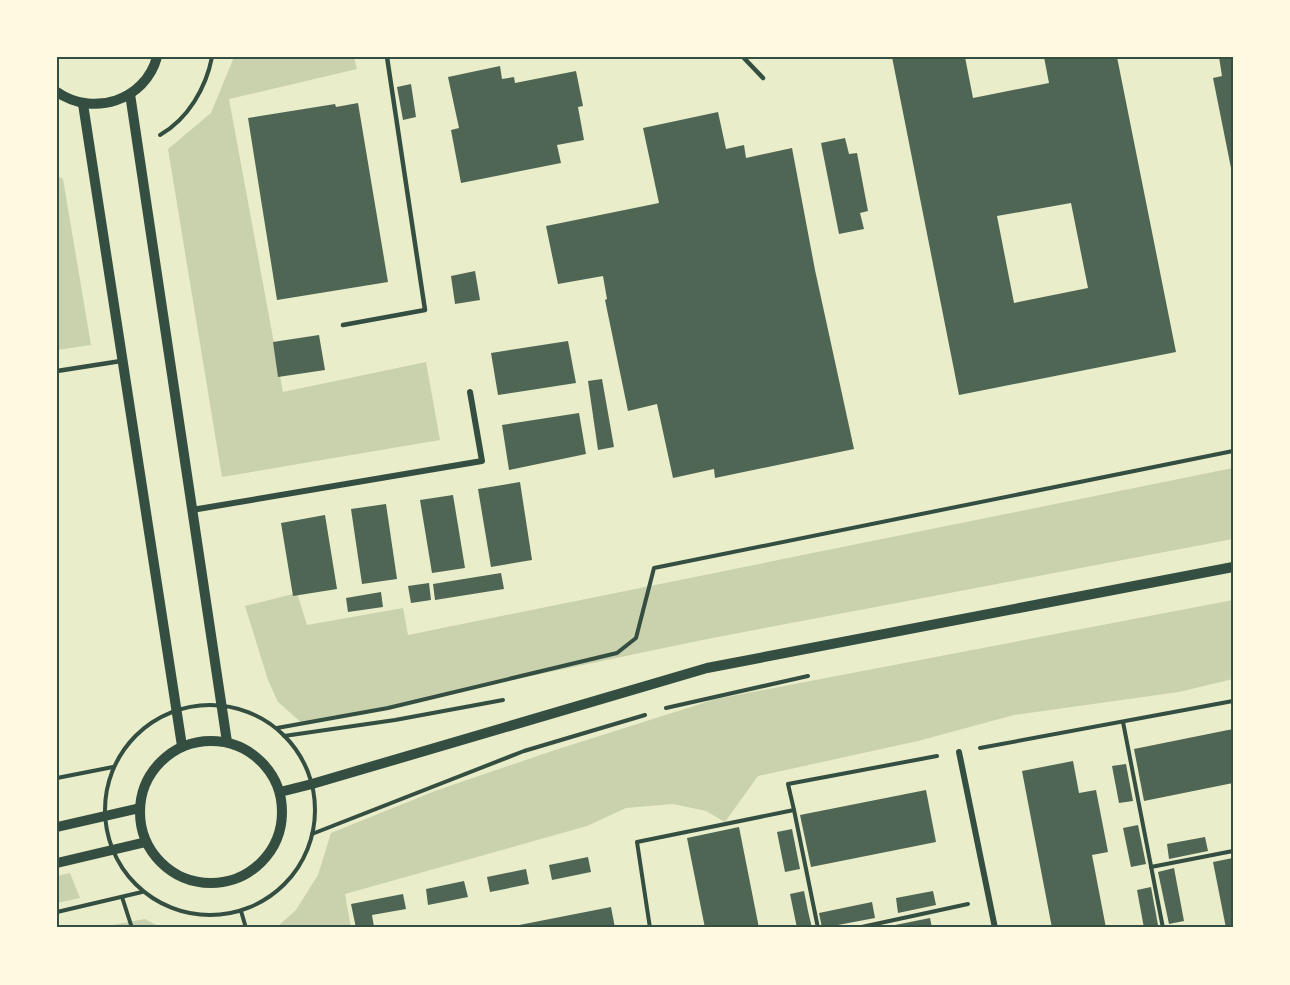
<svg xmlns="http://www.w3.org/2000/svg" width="1290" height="985" viewBox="0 0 1290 985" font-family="'Crimson Pro',serif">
<rect width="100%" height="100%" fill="#e9edc9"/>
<!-- green -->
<g fill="#cad2ad">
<path d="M234,57h120l3,12 -128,30 54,293 143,-30 14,78 -218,37 -54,-328 43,-36z"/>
<path d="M57,176l6,3 28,166 -34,5z"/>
<path d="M1233,468v71l-531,101 -399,84 -25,-22 -10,-22 -23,-74 52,-13 10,32 96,-17 5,27z"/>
<path d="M1233,600v79l-54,13 -165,23 -96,26 -160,35 -33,46 -19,-11 -33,-7 -47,4 -39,18 -242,68 6,34h-75l20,-18 22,-35 13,-42 104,-42 117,-40 164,-52z"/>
<path d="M70,873l10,25 -23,5v-27z"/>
<path d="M145,919l17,9h-66z"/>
</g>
<!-- building -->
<g fill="#4f6655" fill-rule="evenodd">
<path d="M892,57h73l8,41 76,-15 -5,-26h73l59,295 -217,43zM1071,203l17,85 -74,15 -17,-87z"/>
<path d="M1219,57h14v110l-2,1 -18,-90 9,-2z"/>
<path d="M500,66l2,13 12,-2 1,6 61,-12 7,35 -5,1 6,33 -27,5 4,18 -100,20 -10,-53 8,-2 -11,-51z"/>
<path d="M411,84l5,33 -13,3 -6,-33z"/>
<path d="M358,103l30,179 -111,18 -29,-182 87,-14 1,3z"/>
<path d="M718,112l8,37 18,-4 2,13 46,-10 23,122 39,179 -139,29 -1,-9 -41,9 -16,-74 -29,7 -23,-111 2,-1 -4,-23 -45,8 -12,-58 113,-23 -16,-75z"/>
<path d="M845,138l4,16 8,-1 11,58 -8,2 4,16 -25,5 -18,-91z"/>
<path d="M475,271l5,29 -25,4 -4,-28z"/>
<path d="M319,335l6,35 -47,7 -5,-35z"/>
<path d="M568,341l8,42 -78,12 -7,-42z"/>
<path d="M602,379l12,68 -16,3 -10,-69z"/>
<path d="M579,413l7,41 -77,16 -7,-45z"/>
<path d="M520,482l12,78 -41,7 -13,-78z"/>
<path d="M453,495l12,73 -33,5 -12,-73z"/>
<path d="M386,504l11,75 -35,5 -11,-75z"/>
<path d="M325,515l12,74 -44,7 -12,-73z"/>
<path d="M501,573l3,16 -69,11 -2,-16z"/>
<path d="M429,583l2,17 -20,3 -3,-17z"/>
<path d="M381,592l2,15 -35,5 -2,-14z"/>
<path d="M1233,729v54l-89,18 -10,-52z"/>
<path d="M1073,761l6,32 17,-3 12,62 -16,3 14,73h-54l-18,-94 -12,-63z"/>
<path d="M1126,764l7,37 -14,2 -7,-37z"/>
<path d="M926,790l10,52 -125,25 -11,-52z"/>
<path d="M1138,825l8,39 -15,3 -8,-39z"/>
<path d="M739,827l20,101h-54l-18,-90z"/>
<path d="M792,829l8,40 -15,3 -8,-40z"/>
<path d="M1205,837l3,14 -39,8 -2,-15z"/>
<path d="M588,857l3,15 -39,8 -3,-15z"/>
<path d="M1233,858v70h-7l-13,-66z"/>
<path d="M1174,868l10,53 -15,3 -11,-52z"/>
<path d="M526,869l3,15 -39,8 -3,-15z"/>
<path d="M464,881l4,16 -40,8 -2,-16z"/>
<path d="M1151,887l7,38 -14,3 -7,-38z"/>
<path d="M804,891l4,20 4,17h-15l-7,-34z"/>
<path d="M933,891l3,14 -38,8 -2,-15z"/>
<path d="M403,894l3,15 -34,6 2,12 -18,1 -5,-24z"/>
<path d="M872,902l3,16 -53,10 -3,-15z"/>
<path d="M611,907l4,21h-106v-1z"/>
<path d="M930,918l2,10h-47v-1z"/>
</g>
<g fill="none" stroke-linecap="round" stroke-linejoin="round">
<!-- path -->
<g stroke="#344e41" stroke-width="4">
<path d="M160,135c28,-16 46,-47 52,-78"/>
<circle cx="210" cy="810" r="105"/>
<path d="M666,708l142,-32"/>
<path d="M1123,722l40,206"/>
<path d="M277,728l111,-20 229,-55 19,-15 18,-70 579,-117"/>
<path d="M284,736l111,-16 108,-20"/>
<path d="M980,748l253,-47"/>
<path d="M57,778l56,-11"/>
<path d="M794,810l24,118"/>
<path d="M312,834l212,-83 121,-36"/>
<path d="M1151,867l82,-16"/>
<path d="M122,897l10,31"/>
<path d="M241,911l5,17"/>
<path d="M57,912l85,-20"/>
<path d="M650,928l-13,-86 157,-32 -6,-26 149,-28"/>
<path d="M857,928l111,-24"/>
</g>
<!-- service -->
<g stroke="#344e41" stroke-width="4.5">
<path d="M743,57l20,21"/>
<path d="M343,325l82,-15 -38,-253"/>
<path d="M57,371l64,-10"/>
</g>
<!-- minor -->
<g stroke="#344e41" stroke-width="6">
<path d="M192,510l290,-49 -12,-69"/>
<path d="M959,752l36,176"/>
</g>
<!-- tertiary -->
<g stroke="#344e41" stroke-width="10">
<path d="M57,92c36,25 88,9 100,-35"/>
<path d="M130,94l97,648"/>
<path d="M83,104l99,642"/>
<circle cx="211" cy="812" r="71"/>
<path d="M280,792l32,-8 395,-116 526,-101"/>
<path d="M57,827l83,-19"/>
<path d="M57,863l89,-21"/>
</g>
</g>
<!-- border -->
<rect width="1290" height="985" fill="none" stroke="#fefae0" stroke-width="117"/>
<rect x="58" y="58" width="1174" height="868" fill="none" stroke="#344e41" stroke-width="2"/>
</svg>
